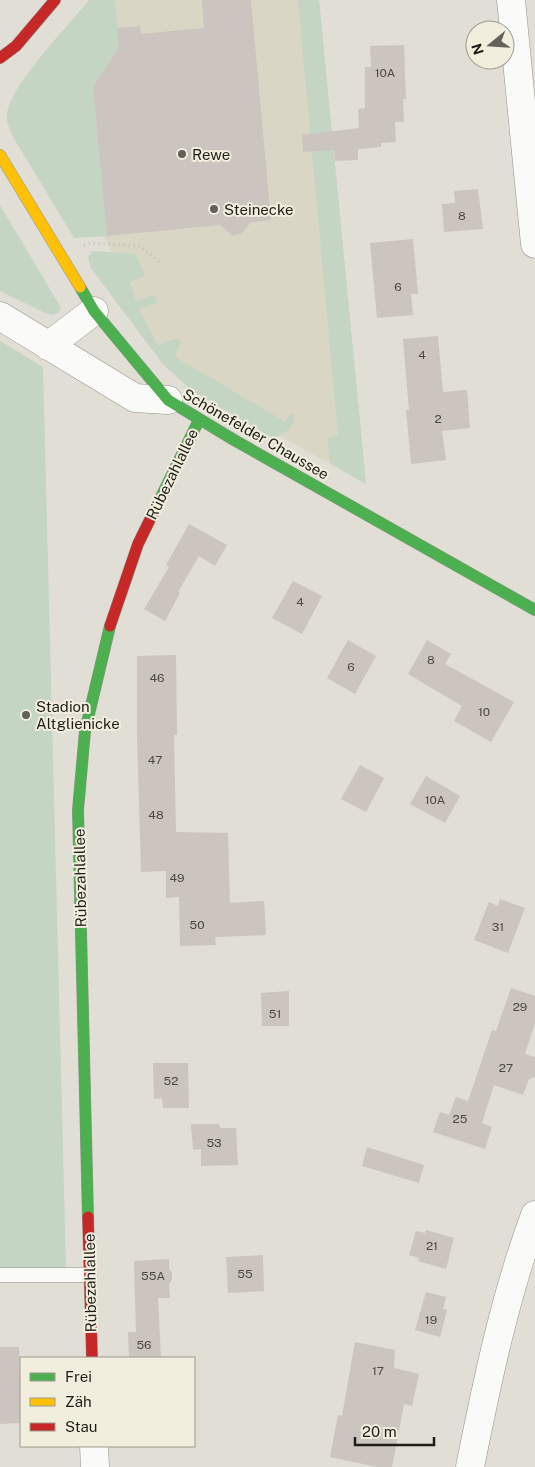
<svg xmlns="http://www.w3.org/2000/svg" width="535" height="1467" viewBox="0 0 535 1467" font-family="'Public Sans',sans-serif">
<rect width="100%" height="100%" fill="#e0ded5"/>
<!-- built -->
<path fill="#d9d6c5" d="M102,0h217l47,484 -174,-97 -30,-24 -119,-262z"/>
<!-- green -->
<g fill="#c4d5c4">
<path d="M89,0h26l4,48 -26,39 14,149 -33,2 -61,-101c-2,-6 -6,-13 -6,-18 -3,-29 63,-94 82,-119z"/>
<path d="M298,0h21l47,484 -36,-21 -3,-25 11,-3z"/>
<path d="M0,205l61,103 -3,5 -6,2 -7,-2 -45,-22z"/>
<path d="M92,251l44,3 9,22 -15,6 6,19 18,-6 3,8 -18,6 19,36 20,-7 3,4 -6,15 111,65 4,-8h4c2,14 -9,18 -19,24l-8,-3 -76,-45 -29,-27 -71,-95 -3,-10z"/>
<path d="M0,341l43,26 23,901h-66z"/>
</g>
<!-- building -->
<g fill="#ccc4be">
<path d="M202,0h49l20,220 -20,2 -9,11 -9,3 -13,-11 -113,11 -14,-149 26,-39 -2,-20 23,-2 1,8 63,-6z"/>
<path d="M404,45l2,54h-3l1,23h-9l1,20 -15,1v4l-23,2v11l-23,1 -1,-11 -31,2 -1,-17 57,-7 -1,-19 7,-1v-41h6l-1,-21z"/>
<path d="M478,189l5,40 -39,3 -2,-28 13,-1 -1,-12z"/>
<path d="M413,239l5,55h-7l2,21 -36,3 -7,-75z"/>
<path d="M438,336l5,56 24,-2 3,38 -28,3 4,29 -35,4 -5,-54h3l-6,-71z"/>
<path d="M189,524l38,21 -12,21 -16,-10 -21,36 2,1 -15,28 -21,-12 25,-42 -3,-2z"/>
<path d="M293,581l29,15 -20,38 -30,-16z"/>
<path d="M348,640l28,16 -21,38 -28,-16z"/>
<path d="M427,640l24,14 -6,10 69,38 -23,40 -37,-21 8,-15 -54,-32z"/>
<path d="M176,655l1,80h-3l2,97 52,1 2,70 34,-2 2,34 -51,2 1,8 -36,1 -1,-49 -13,1v-27l-25,1 -4,-138v-78z"/>
<path d="M360,765l24,13 -18,34 -25,-13z"/>
<path d="M426,776l34,20 -15,27 -35,-19z"/>
<path d="M500,899l25,9 -17,45 -34,-13 15,-38 9,4z"/>
<path d="M511,988l24,8v27l-10,31 10,3v20l-6,2 -6,16 -29,-10 -12,38 10,4 -7,22 -52,-17 7,-20 9,3 7,-18 12,4 24,-71 4,1z"/>
<path d="M289,991v35h-27l-1,-33z"/>
<path d="M153,1063h35l1,45h-26l-1,-10 -8,1z"/>
<path d="M191,1124h27l3,4h15l2,37 -37,1v-17l-8,1z"/>
<path d="M367,1147l57,18 -5,18 -57,-17z"/>
<path d="M426,1230l28,8 -8,31 -28,-8 1,-3 -10,-3 7,-24 9,2z"/>
<path d="M263,1255l1,36 -36,2 -2,-36z"/>
<path d="M169,1259v10l3,3v8l-3,4 1,14h-12l3,60h-32l-1,-26h8l-2,-71z"/>
<path d="M426,1292l20,5 -3,12 4,1 -7,27 -25,-7z"/>
<path d="M355,1342l40,8 -1,18 25,6 -7,32 -8,-2 -12,63h-15l-47,-10 8,-42 4,1z"/>
<path d="M0,1347h19l2,76 -21,1z"/>
</g>
<g fill="none" stroke-linecap="round" stroke-linejoin="round">
<defs>
<path id="lane" d="M0,1275h90"/>
<g id="street">
<path d="M511,0l24,244"/>
<path d="M0,316l135,82 33,2"/>
<path d="M48,346l46,-35"/>
<path d="M94,1446l1,21"/>
<path d="M470,1467c17,-85 35,-171 65,-252"/>
</g>
<g id="fast">
<path d="M80,287l14,24 74,89 66,40 301,170"/>
<path d="M160,499l39,-79"/>
<path d="M88,1217l-10,-407 7,-79 25,-105"/>
</g>
<path id="slow" d="M0,155l80,132"/>
<g id="jam">
<path d="M0,58l16,-12 39,-46"/>
<path d="M110,626l28,-82 22,-45"/>
<path d="M88,1217l4,141"/>
</g>
</defs>
<!-- lane casing -->
<use href="#lane" stroke="#95948d" stroke-width="15"/>
<!-- street casing -->
<use href="#street" stroke="#95948d" stroke-width="29"/>
<!-- fast casing -->
<use href="#fast" stroke="#95948d" stroke-width="12"/>
<!-- slow casing -->
<use href="#slow" stroke="#95948d" stroke-width="12"/>
<!-- jam casing -->
<use href="#jam" stroke="#95948d" stroke-width="12"/>
<!-- path -->
<path stroke="#c1c0bd" stroke-width="3" stroke-dasharray="1 4" stroke-linecap="butt" d="M84,245l6,-2 50,3 22,18"/>
<!-- lane -->
<use href="#lane" stroke="#fafaf9" stroke-width="14"/>
<!-- street -->
<use href="#street" stroke="#fafaf9" stroke-width="28"/>
<!-- fast -->
<use href="#fast" stroke="#4caf50" stroke-width="11"/>
<!-- slow -->
<use href="#slow" stroke="#ffc107" stroke-width="11"/>
<!-- jam -->
<use href="#jam" stroke="#c62828" stroke-width="11"/>
</g>
<!-- markers -->
<g fill="#62615a" stroke="#f1eede" stroke-width="2">
<circle cx="182" cy="154" r="5"/>
<circle cx="214" cy="209" r="5"/>
<circle cx="26" cy="715" r="5"/>
</g>
<g text-anchor="middle" dominant-baseline="central" stroke-width="4" stroke-linejoin="round" paint-order="stroke">
<!-- number labels -->
<g font-size="12" fill="#4b4842">
<text x="385" y="73">10A</text>
<text x="462" y="216">8</text>
<text x="398" y="287">6</text>
<text x="422" y="355">4</text>
<text x="438" y="419">2</text>
<text x="300" y="602">4</text>
<text x="431" y="660">8</text>
<text x="351" y="667">6</text>
<text x="157" y="678">46</text>
<text x="484" y="712">10</text>
<text x="155" y="760">47</text>
<text x="435" y="800">10A</text>
<text x="156" y="815">48</text>
<text x="177" y="878">49</text>
<text x="197" y="925">50</text>
<text x="498" y="927">31</text>
<text x="520" y="1007">29</text>
<text x="275" y="1014">51</text>
<text x="506" y="1068">27</text>
<text x="171" y="1081">52</text>
<text x="460" y="1119">25</text>
<text x="214" y="1143">53</text>
<text x="432" y="1246">21</text>
<text x="245" y="1274">55</text>
<text x="153" y="1276">55A</text>
<text x="431" y="1320">19</text>
<text x="144" y="1345">56</text>
<text x="378" y="1371">17</text>
</g>
<!-- poi labels -->
<g font-size="15" fill="#1e1d17" stroke="#f1eede" text-anchor="start">
<text x="192" y="154">Rewe</text>
<text x="224" y="209">Steinecke</text>
<text x="36" y="706">Stadion<tspan x="36" dy="17">Altglienicke</tspan></text>
</g>
<!-- street labels -->
<g font-size="15" fill="#1e1d17" stroke="#f1eede">
<text transform="translate(256 434) rotate(30)">Schönefelder Chaussee</text>
<text transform="translate(172 474) rotate(-64)">Rübezahlallee</text>
<text transform="translate(80 878) rotate(-91)">Rübezahlallee</text>
<text transform="translate(90 1283) rotate(-91)">Rübezahlallee</text>
</g>
</g>
<!-- legend -->
<rect x="20" y="1357" width="175" height="90" fill="#f1eede" stroke="#9d9a8e"/>
<rect x="30" y="1373" width="25" height="8" fill="#4caf50" stroke="#9d9a8e"/>
<text x="65" y="1382" font-size="15" fill="#1e1d17">Frei</text>
<rect x="30" y="1398" width="25" height="8" fill="#ffc107" stroke="#9d9a8e"/>
<text x="65" y="1407" font-size="15" fill="#1e1d17">Zäh</text>
<rect x="30" y="1423" width="25" height="8" fill="#c62828" stroke="#9d9a8e"/>
<text x="65" y="1432" font-size="15" fill="#1e1d17">Stau</text>
<!-- north arrow -->
<g transform="translate(490 45) rotate(252)"><circle r="24" fill="#f1eede" stroke="#9d9a8e"/>
<path d="M0-4L9 19L0 12L-9 19Z" fill="#62615a"/>
<text y="-8" font-size="14" font-weight="bold" text-anchor="middle" fill="#1e1d17">N</text>
</g>
<!-- scale -->
<path d="M355 1437v8h79v-8" fill="none" stroke="#1e1d17" stroke-width="2.5"/>
<text x="362" y="1437" font-size="15" fill="#1e1d17" stroke="#f1eede" stroke-width="4" paint-order="stroke">20 m</text>
</svg>
